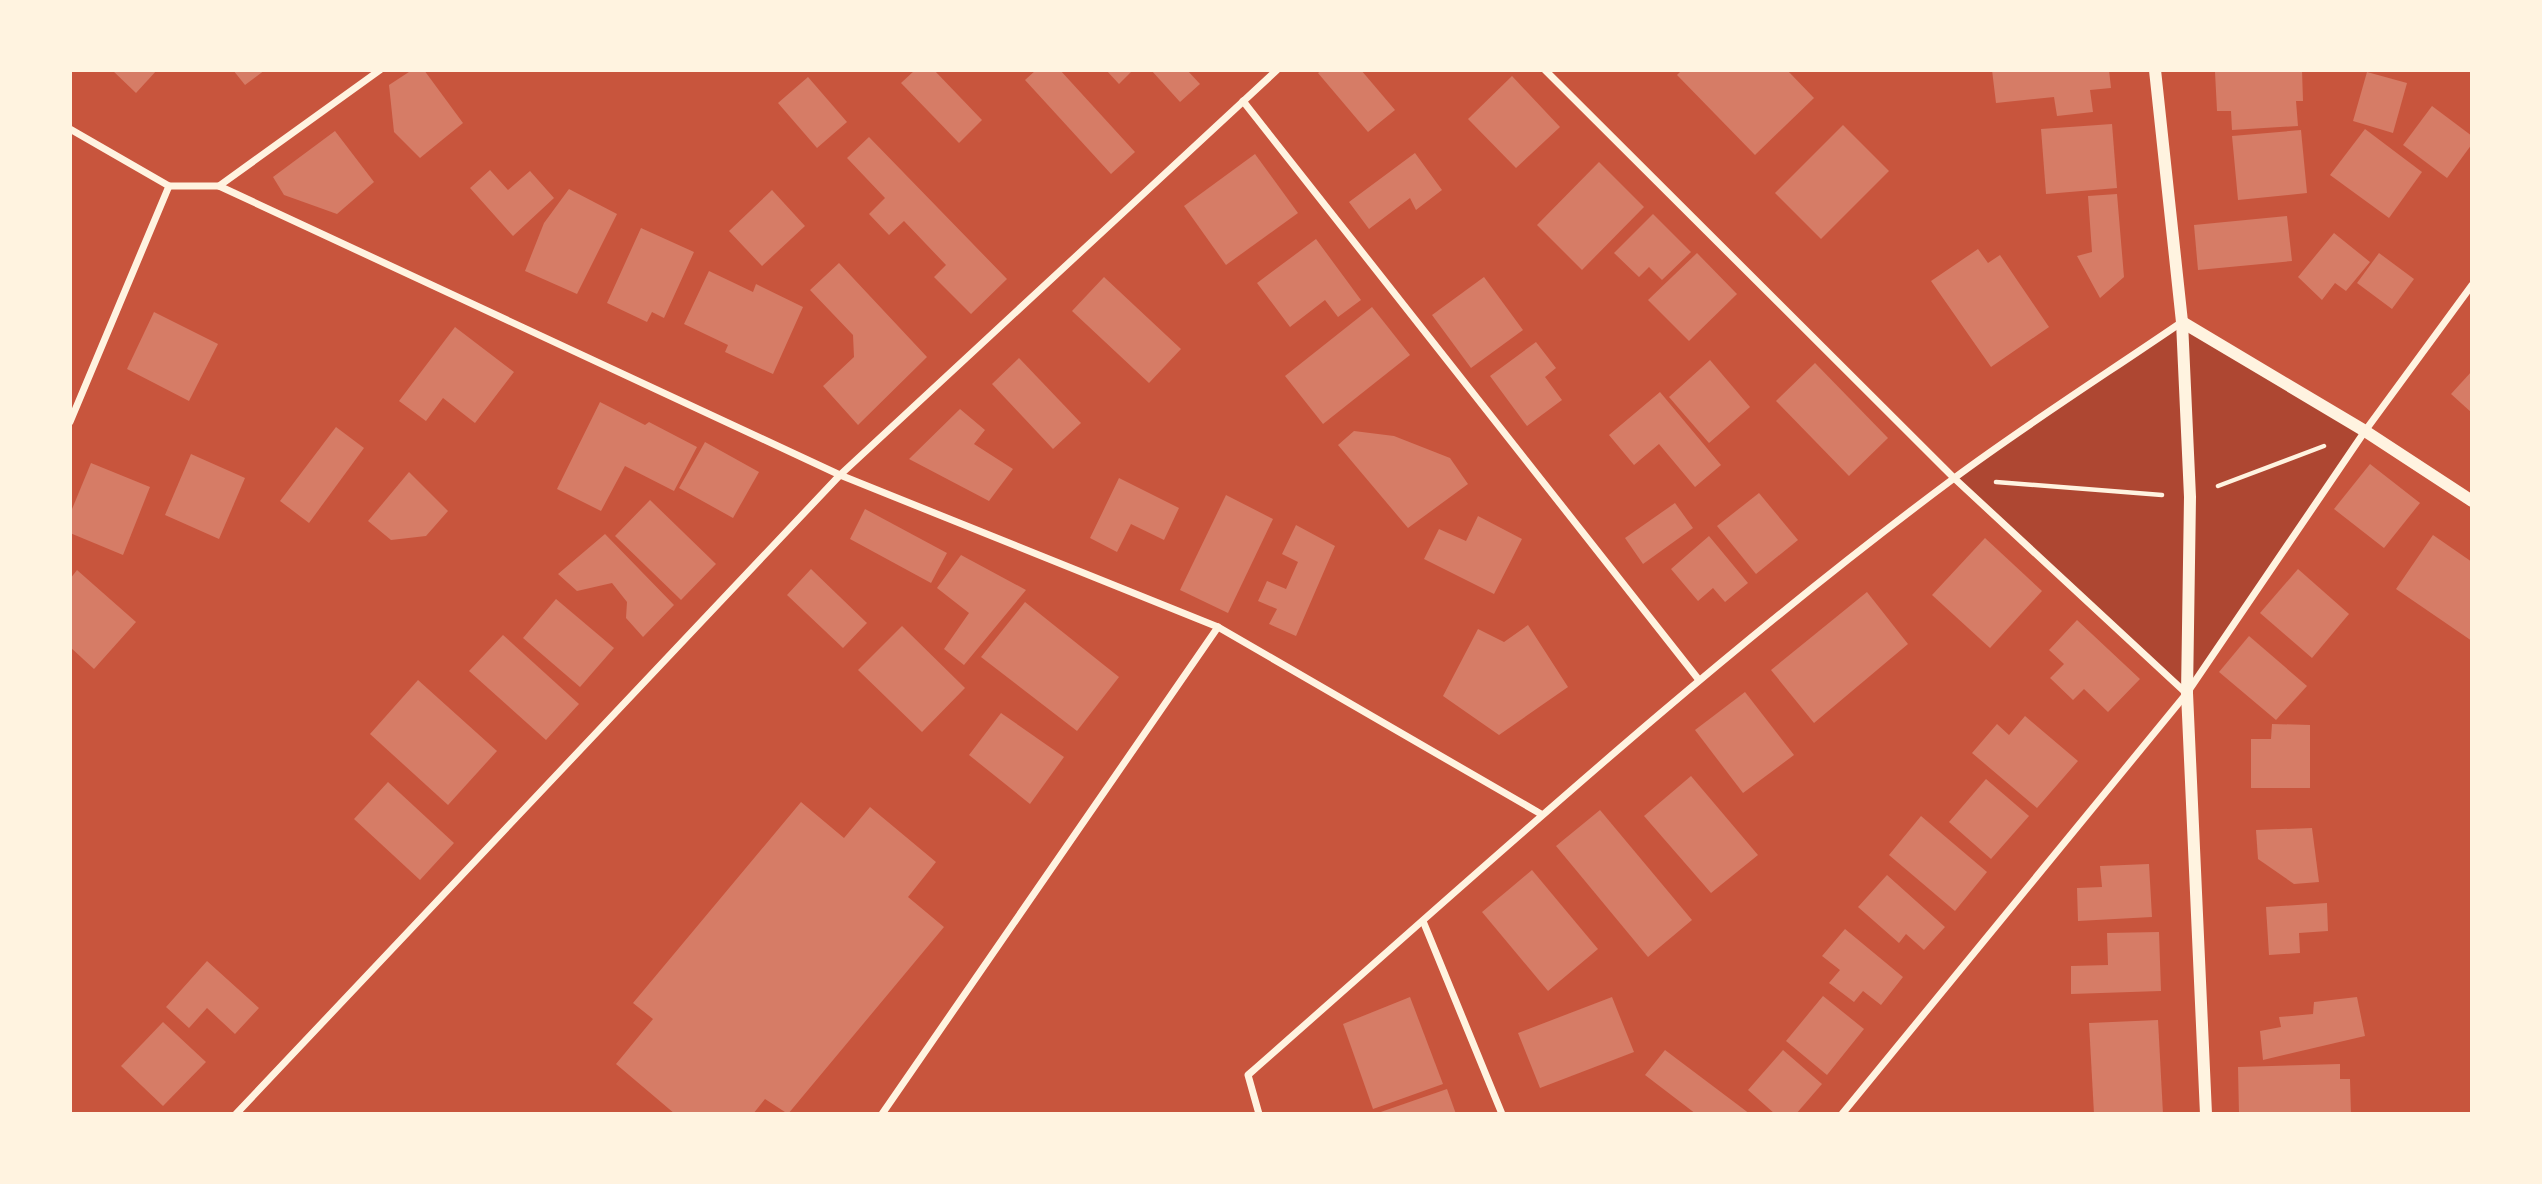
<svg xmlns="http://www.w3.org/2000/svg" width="2542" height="1184" viewBox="0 0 2542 1184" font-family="Commissioner,sans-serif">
<rect width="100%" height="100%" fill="#c8553d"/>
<!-- green -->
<path fill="#ae4732" d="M2182,322l183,109 -178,262 -233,-215z"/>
<!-- building -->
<g fill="#d67c66">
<path d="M112,70h45l-21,23z"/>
<path d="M233,70h32l-20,15z"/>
<path d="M412,70h12l39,53 -43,35 -26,-26 -5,-47z"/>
<path d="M915,70h19l48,50 -23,23 -58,-60z"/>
<path d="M1036,70h24l75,82 -24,22 -86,-94z"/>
<path d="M1106,70h27l-14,14z"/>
<path d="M1151,70h36l13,14 -20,18z"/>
<path d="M1322,70h39l34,40 -27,22 -50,-59z"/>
<path d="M1682,70h105l27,28 -59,57 -78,-80z"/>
<path d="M1992,70h117l2,18 -21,2 3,22 -36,4 -3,-19 -58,6z"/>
<path d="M2258,70h44l1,31h-7l2,25 -66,4 -1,-19h-14l-2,-39z"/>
<path d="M2367,72l40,11 -14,50 -40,-12z"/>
<path d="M1512,76l48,51 -44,41 -48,-49z"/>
<path d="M808,77l39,45 -30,26 -39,-45z"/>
<path d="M2432,106l40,30v8l-25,34 -44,-33z"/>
<path d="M2112,124l5,64 -71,6 -5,-65z"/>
<path d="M1843,125l46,46 -68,68 -46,-46z"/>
<path d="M2365,129l57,43 -33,46 -59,-43z"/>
<path d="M2301,130l6,63 -69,7 -6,-64z"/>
<path d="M335,131l39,51 -37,32 -53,-19 -11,-18z"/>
<path d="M869,137l138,142 -36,35 -37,-37 12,-12 -42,-44 -15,14 -20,-21 16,-16 -38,-40z"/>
<path d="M1415,153l27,37 -26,20 -6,-12 -41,31 -20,-27z"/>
<path d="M1255,154l43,59 -72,52 -42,-59z"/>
<path d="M1599,162l45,45 -62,63 -45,-45z"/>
<path d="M490,170l18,20 22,-19 24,27 -41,38 -43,-48z"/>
<path d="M569,189l48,25 -40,80 -52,-23 19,-48z"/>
<path d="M772,190l33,36 -43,40 -33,-35z"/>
<path d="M2117,194l7,83 -24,21 -23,-42 15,-4 -4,-56z"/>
<path d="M1653,214l38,38 -29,28 -13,-13 -10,10 -25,-24z"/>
<path d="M2287,216l5,45 -94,9 -4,-45z"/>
<path d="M641,228l53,24 -30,66 -12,-6 -5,10 -40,-19z"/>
<path d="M2334,233l36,29 -24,29 -11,-8 -13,17 -24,-23z"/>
<path d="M1316,239l45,61 -23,17 -13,-17 -35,27 -33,-44z"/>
<path d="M1978,249l10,14 12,-8 49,72 -58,40 -60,-86z"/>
<path d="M1697,253l40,41 -48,47 -41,-41z"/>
<path d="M2379,253l35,26 -22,30 -35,-26z"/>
<path d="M839,263l88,94 -69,68 -35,-39 31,-29 -1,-22 -43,-45z"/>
<path d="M709,271l44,21 3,-8 47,23 -30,67 -48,-22 3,-7 -44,-21z"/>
<path d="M1104,277l77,72 -32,34 -77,-72z"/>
<path d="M1484,277l39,53 -52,38 -39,-53z"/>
<path d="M1372,307l38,48 -87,69 -38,-48z"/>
<path d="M154,312l64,32 -29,57 -62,-32z"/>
<path d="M455,327l59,45 -39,51 -32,-25 -17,23 -27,-20z"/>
<path d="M1536,342l20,26 -11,9 17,23 -35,26 -37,-50z"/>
<path d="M1019,358l62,65 -28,26 -61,-65z"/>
<path d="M1710,360l40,47 -41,36 -40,-46z"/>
<path d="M1815,363l73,75 -39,38 -73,-75z"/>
<path d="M2472,371v42l-21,-19z"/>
<path d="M1660,392l61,73 -26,22 -36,-43 -25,21 -25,-30z"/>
<path d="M600,402l45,23 4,-3 48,25 -23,44 -49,-25 -24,45 -44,-22z"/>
<path d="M960,409l25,21 -11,14 39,25 -24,32 -80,-42z"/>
<path d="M336,427l28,21 -55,75 -29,-22z"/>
<path d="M1354,431l40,5 56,22 18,26 -60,44 -70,-83z"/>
<path d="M705,442l54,30 -26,46 -54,-30z"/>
<path d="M191,454l54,24 -26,61 -54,-24z"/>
<path d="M91,463l59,24 -27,68 -53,-22v-19z"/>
<path d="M2370,464l50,39 -36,45 -50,-39z"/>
<path d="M409,472l39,39 -22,25 -35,4 -23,-19z"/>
<path d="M1119,478l60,30 -15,32 -33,-16 -14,28 -27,-14z"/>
<path d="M1759,493l39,47 -42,34 -39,-48z"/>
<path d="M1226,495l47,24 -45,94 -48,-23z"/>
<path d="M650,500l66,64 -35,36 -66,-64z"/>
<path d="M1675,503l18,25 -50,36 -18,-26z"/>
<path d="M865,509l82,44 -16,30 -81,-44z"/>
<path d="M1478,516l44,23 -28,55 -70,-35 15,-30 27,12z"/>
<path d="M1296,525l39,21 -39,90 -27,-12 8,-15 -19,-8 9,-20 19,8 12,-27 -16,-8z"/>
<path d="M605,534l69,71 -31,32 -17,-19 1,-16 -15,-19 -35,8 -19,-17z"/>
<path d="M2433,535l39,27v79l-76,-52z"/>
<path d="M1709,536l39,47 -23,19 -12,-14 -15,13 -27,-32z"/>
<path d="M1985,538l57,53 -52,57 -58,-53z"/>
<path d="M961,555l65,35 -62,75 -20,-16 25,-36 -32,-25z"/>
<path d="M811,569l56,54 -24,25 -56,-53z"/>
<path d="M2298,569l51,45 -37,44 -52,-45z"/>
<path d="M77,570l59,52 -42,47 -24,-22v-68z"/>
<path d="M1867,592l41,52 -94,79 -43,-53z"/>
<path d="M556,599l58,49 -34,39 -57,-49z"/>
<path d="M1025,602l94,75 -42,54 -96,-74z"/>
<path d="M2077,620l63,59 -32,33 -24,-23 -11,11 -23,-22 14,-14 -15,-14z"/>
<path d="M1528,625l40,62 -69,48 -56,-39 35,-67 26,13z"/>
<path d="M902,626l63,62 -43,44 -64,-62z"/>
<path d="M503,635l76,69 -33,36 -77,-69z"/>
<path d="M2249,636l58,50 -31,34 -57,-48z"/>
<path d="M418,680l79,71 -49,54 -78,-71z"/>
<path d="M1745,692l49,63 -51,38 -48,-63z"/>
<path d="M1001,713l63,44 -34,47 -61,-49z"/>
<path d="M2025,716l53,45 -41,47 -65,-55 25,-29 12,11z"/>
<path d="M2272,724l38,1v63h-59v-49h20z"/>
<path d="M1691,776l67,79 -47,38 -67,-77z"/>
<path d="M1986,779l43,37 -38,43 -42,-37z"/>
<path d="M388,782l66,61 -34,37 -66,-61z"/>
<path d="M801,802l43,36 26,-31 66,55 -28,35 36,30 -156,187 -23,-15 -12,15h-78l-59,-50 37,-45 -20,-16z"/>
<path d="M1600,810l92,110 -44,37 -92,-111z"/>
<path d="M1921,816l66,56 -32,39 -66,-56z"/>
<path d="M2312,828l7,54 -25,2 -36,-25 -2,-29z"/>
<path d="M2149,864l3,53 -74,4 -1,-33 25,-1 -2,-21z"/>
<path d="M1532,870l66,79 -50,42 -66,-79z"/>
<path d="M1887,875l58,52 -21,23 -18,-16 -7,9 -41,-36z"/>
<path d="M2327,903l1,28 -29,2 1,20 -31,2 -3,-48z"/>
<path d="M1845,929l58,48 -22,28 -18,-14 -9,11 -25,-19 11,-13 -18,-14z"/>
<path d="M2159,932l2,59 -90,3v-28l37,-1 -1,-32z"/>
<path d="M207,961l52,47 -24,26 -28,-26 -18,20 -23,-21z"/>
<path d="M1823,996l41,33 -37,46 -41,-34z"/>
<path d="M1410,997l33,87 -70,25 -30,-85z"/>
<path d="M1612,997l22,55 -94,36 -22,-55z"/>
<path d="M2357,997l8,39 -102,24 -3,-29 21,-4 -2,-10 34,-3 1,-12z"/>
<path d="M2158,1020l5,94h-69l-5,-91z"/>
<path d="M163,1022l43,40 -43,44 -42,-40z"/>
<path d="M1665,1050l85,64h-54l-51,-39z"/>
<path d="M1783,1050l39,34 -26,30h-21l-27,-24z"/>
<path d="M2340,1064v15h10l1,35h-112l-1,-47z"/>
<path d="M1447,1089l9,25h-81z"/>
</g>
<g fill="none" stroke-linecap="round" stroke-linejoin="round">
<!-- path -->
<g stroke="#fff3e0" stroke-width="4.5">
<path d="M1996,482l166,13"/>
<path d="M2218,486l106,-40"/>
</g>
<!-- minor -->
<g stroke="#fff3e0" stroke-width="7">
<path d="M1545,70l409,408 232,215"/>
<path d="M1243,101l456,579"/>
<path d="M70,129l99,57h50l621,289 378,152 323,187"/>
<path d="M219,186l161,-116"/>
<path d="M70,422l99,-236"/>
<path d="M1423,921l79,193"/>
<path d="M236,1114l604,-639 437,-405"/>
<path d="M882,1114l336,-487"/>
<path d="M1259,1114l-11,-39c231,-203 458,-412 705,-596 74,-55 153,-105 229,-157"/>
<path d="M1842,1114l345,-421 178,-262 107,-146"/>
</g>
<!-- tertiary -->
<g stroke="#fff3e0" stroke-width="12">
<path d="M2155,70l27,252 8,175 -3,196 19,421"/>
<path d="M2182,322l183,109 107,70"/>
</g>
</g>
<!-- border -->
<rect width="2542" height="1184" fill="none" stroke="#fff3e0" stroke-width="144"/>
</svg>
